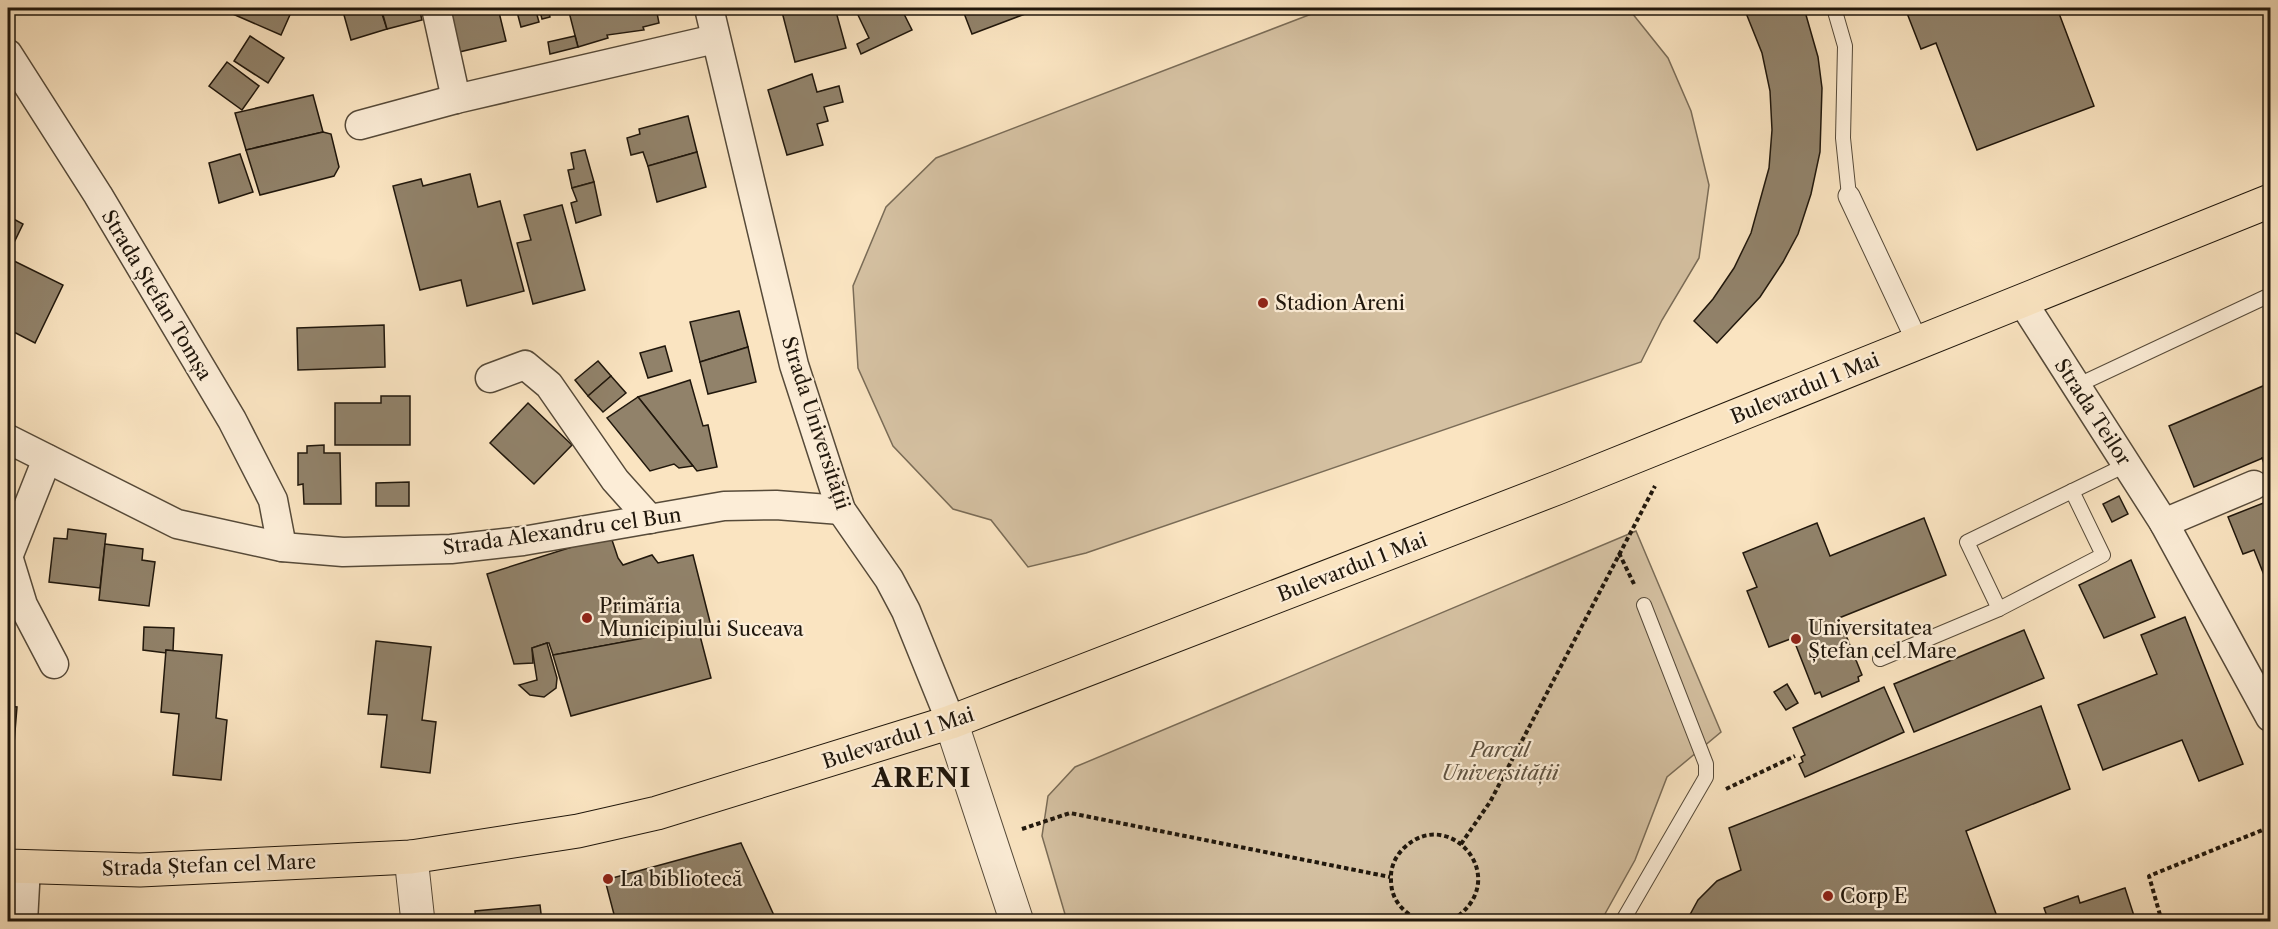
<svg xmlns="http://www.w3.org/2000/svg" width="2278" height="929" viewBox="0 0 2278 929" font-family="'Libre Caslon Text',serif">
<rect width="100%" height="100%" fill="#fae4c1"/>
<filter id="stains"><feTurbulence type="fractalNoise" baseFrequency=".00333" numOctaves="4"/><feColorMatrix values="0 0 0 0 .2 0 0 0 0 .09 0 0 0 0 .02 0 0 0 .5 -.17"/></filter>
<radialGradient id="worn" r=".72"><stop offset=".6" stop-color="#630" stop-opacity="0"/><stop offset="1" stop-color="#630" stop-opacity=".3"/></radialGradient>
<!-- green -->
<g fill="#d5c1a2" stroke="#7a6c57" stroke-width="1.5">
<path d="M1327,8h301l40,50 23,53 18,74 -10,73 -37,62 -21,42 -555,191 -58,14 -37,-47 -38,-11 -60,-63 -35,-78 -5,-82 33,-79 50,-49z"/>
<path d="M1636,531l85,201 -54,45 -32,83 -34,61h-534l-25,-85 6,-40 27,-29z"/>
<path d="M362,915l8,6h-280l6,-3z"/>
</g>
<!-- building -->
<g fill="#91826a" stroke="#20170c" stroke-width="1.5">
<path d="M219,8h74l-12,27z"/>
<path d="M342,8h38l7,21 -36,11z"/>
<path d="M381,8h38l3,12 -35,9z"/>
<path d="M444,8h54l8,33 -51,12z"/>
<path d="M516,8h19l4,14 -18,5z"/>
<path d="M539,8h9l2,9 -8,2z"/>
<path d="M568,8h88l3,15 -16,4 1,3 -37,5 1,3 -30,9z"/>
<path d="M781,8h54l11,40 -51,14z"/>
<path d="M869,8h32l11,22 -51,24 -4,-10 12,-6 -12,-25z"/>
<path d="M962,8h79l-69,26z"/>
<path d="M1744,8h60l14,49 4,31 -2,64 -9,42 -13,40 -15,28 -23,35 -43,46 -23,-22 19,-22 21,-31 17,-35 18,-65 3,-38 -2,-39 -8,-38z"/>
<path d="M1905,8h152l37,98 -117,44 -41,-107 -15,6z"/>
<path d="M250,36l34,22 -16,25 -34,-22z"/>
<path d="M575,36l3,11 -28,7 -2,-12z"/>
<path d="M227,62l32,24 -17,24 -33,-24z"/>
<path d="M812,74l5,18 22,-6 4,16 -19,5 4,14 -11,3 6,21 -36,10 -19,-65z"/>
<path d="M313,95l10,37 -77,18 -11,-37z"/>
<path d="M688,116l9,36 -49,14 -5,-14 -12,3 -4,-17 13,-4 -1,-5z"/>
<path d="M323,132l8,2 8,33 -5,9 -74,19 -14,-45z"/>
<path d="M585,150l9,32 -22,6 -4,-18 6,-1 -3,-16z"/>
<path d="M697,152l9,35 -49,15 -9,-36z"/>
<path d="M240,154l13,38 -34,11 -10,-40z"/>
<path d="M470,174l8,33 22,-6 24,90 -57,15 -6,-26 -41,10 -27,-104 28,-7 2,7z"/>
<path d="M594,182l7,33 -25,8 -5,-20 6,-2 -5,-13z"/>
<path d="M562,205l23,85 -52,14 -16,-61 14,-3 -7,-25z"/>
<path d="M8,216l15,8 -15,31z"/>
<path d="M8,258l55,27 -28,58 -27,-14z"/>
<path d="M739,311l9,36 -48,15 -10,-40z"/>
<path d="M384,325l1,42 -87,3 -1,-42z"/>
<path d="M665,346l7,25 -24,7 -8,-25z"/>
<path d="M748,347l8,35 -48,12 -8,-32z"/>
<path d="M598,361l13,15 -23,20 -13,-16z"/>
<path d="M611,376l15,17 -23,19 -15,-16z"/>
<path d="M690,380l13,46 5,-1 9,42 -20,4 -59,-74z"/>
<path d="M2270,383v72l-76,32 -25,-61z"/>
<path d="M381,396h29v49h-75v-42h46z"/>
<path d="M638,397l55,69 -14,2 -5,-4 -24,7 -43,-53z"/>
<path d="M528,403l44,42 -38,39 -44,-41z"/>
<path d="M324,445v8h16l1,51h-37l-1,-20 -5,1v-32h9v-7z"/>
<path d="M2270,455v25l-8,-22z"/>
<path d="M409,482v24h-33v-23z"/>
<path d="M2119,496l9,18 -16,8 -9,-18z"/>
<path d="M2266,502l2,6 2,-1v77l-2,1 -14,-35 -11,4 -15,-37z"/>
<path d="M1924,518l22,57 -107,43 23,57 -4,2 1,4 -37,16 -2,-5 -5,2 -22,-56 -24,9 -22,-56 10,-4 -14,-34 74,-30 13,33z"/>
<path d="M68,529l38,5 -6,54 -51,-6 5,-44 13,1z"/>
<path d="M609,531l9,27 5,7 29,-10 6,8 35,-8 18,71 -158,29 -4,-12h-2l-15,5 1,15 -19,1 -27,-90 88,-28z"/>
<path d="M105,544l38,5 -1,11 13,2 -6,44 -50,-6z"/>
<path d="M2131,560l24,57 -51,21 -25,-53z"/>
<path d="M2185,617l58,147 -44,17 -17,-41 -79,30 -25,-65 79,-31 -16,-39z"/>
<path d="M144,627l30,1 -1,23 -7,-1v3l-23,-3z"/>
<path d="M698,628l13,50 -140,38 -18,-61z"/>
<path d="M2024,630l20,48 -130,54 -20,-48z"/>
<path d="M376,641l55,6 -9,73 14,2 -6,51 -49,-6 6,-52 -19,-1z"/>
<path d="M8,642h2l-2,64 9,1 -5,61 -4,-1z"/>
<path d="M547,643l10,35 -1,10 -12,9 -14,-2 -11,-10 18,-5 -5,-32z"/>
<path d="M166,650l56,5 -6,63 11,2 -6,60 -48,-5 6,-61 -18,-2z"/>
<path d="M1787,684l11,19 -12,7 -12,-18z"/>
<path d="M1884,687l20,45 -99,45 -6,-13 4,-2 -2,-5 4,-2 -12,-27z"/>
<path d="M2041,706l29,83 -104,42 33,91h-313l12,-22 19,-19 24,-11 -12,-42z"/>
<path d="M741,843l36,79h-161l-11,-42z"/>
<path d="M2125,888l11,34h-87l-5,-14 34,-12 2,7z"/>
<path d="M540,905l2,17h-66l-1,-11z"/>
</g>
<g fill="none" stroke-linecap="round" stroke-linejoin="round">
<defs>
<g id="service">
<path d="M1834,8l11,38 -2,92 6,58"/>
<path d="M2076,386l194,-91"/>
<path d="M1999,609l-32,-67 161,-78"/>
<path d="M1880,659l119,-50 104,-54 -31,-64"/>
<path d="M1622,922l84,-145v-13l-62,-159"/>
</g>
<path id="pedestrian" d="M1849,196l69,147"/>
<g id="minor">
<path d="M436,8l20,91"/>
<path d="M709,8l85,357 47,145 48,69 17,32 45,111"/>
<path d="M8,54l90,141 134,225 41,80 9,47"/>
<path d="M360,125l96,-26 259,-60"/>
<path d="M2022,301l142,222 106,194"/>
<path d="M490,378l35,-13 24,20 66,95 35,39"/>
<path d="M8,439l169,85 105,23 61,5 108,-3 72,-8 201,-35 52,-1 65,5"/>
<path d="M2164,523l90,-38"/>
<path d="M8,556l15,49 31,59"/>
<path d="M8,557l39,-98"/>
<path d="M23,922l3,-55"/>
</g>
<g id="tertiary">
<path d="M951,722l66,200"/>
<path d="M411,857l7,65"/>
</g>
<path id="primary" d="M8,866l132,4 271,-13 167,-26 79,-18 294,-91 606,-234 713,-287"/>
</defs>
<!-- service casing -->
<use href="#service" stroke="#564a39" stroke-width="16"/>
<!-- pedestrian casing -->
<use href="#pedestrian" stroke="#564a39" stroke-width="23"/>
<!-- minor casing -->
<use href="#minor" stroke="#564a39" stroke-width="31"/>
<!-- tertiary casing -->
<use href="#tertiary" stroke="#564a39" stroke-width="35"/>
<!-- primary casing -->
<use href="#primary" stroke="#20170c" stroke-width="35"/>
<!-- path -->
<g stroke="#20170c" stroke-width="4" stroke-dasharray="4.5 3" stroke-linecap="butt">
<path d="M1619,553l15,31"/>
<path d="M1726,789l69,-33"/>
<path d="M1022,829l48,-16 320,64"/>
<path d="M1461,844l29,-42 165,-316"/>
<path d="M1461,915l8,7"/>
<path d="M1422,922c-18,-9 -31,-21 -31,-42 -1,-13 5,-25 14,-33 46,-43 112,36 44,75"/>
<path d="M2162,922l-13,-46 121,-49"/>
</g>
<!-- service -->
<use href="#service" stroke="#fcedd7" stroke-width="14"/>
<!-- pedestrian -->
<use href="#pedestrian" stroke="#fcedd7" stroke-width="21"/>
<!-- minor -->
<use href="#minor" stroke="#fcedd7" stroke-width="28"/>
<!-- tertiary -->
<use href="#tertiary" stroke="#fcedd7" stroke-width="33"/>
<!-- primary -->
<use href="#primary" stroke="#fae4c1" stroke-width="33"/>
</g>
<!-- markers -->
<g fill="#8f2418" stroke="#fcedd7" stroke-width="2">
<circle cx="1263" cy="303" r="6"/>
<circle cx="587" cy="618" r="6"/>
<circle cx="1796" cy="639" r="6"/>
<circle cx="608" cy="879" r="6"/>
<circle cx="1828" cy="896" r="6"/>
</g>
<g text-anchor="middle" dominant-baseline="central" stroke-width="4.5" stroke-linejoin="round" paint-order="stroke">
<!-- street labels -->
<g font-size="20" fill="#20170c" stroke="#fcedd7">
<text transform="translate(157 295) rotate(59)">Strada Ștefan Tomșa</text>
<text transform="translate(1805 388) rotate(-22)">Bulevardul 1 Mai</text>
<text transform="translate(2093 412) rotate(57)">Strada Teilor</text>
<text transform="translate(816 423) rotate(72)">Strada Universității</text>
<text transform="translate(562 531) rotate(-8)">Strada Alexandru cel Bun</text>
<text transform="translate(1352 567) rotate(-21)">Bulevardul 1 Mai</text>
<text transform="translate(898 738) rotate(-18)">Bulevardul 1 Mai</text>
<text transform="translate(209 865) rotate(-2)">Strada Ștefan cel Mare</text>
</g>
<!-- poi labels -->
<g font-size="20" fill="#20170c" stroke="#fcedd7" text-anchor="start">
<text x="1275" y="303">Stadion Areni</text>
<text x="599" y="606">Primăria<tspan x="599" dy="23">Municipiului Suceava</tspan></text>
<text x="1808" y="628">Universitatea<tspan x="1808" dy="23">Ștefan cel Mare</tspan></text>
<text x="620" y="879">La bibliotecă</text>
<text x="1840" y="896">Corp E</text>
</g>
<!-- park labels -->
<g font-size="20" font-style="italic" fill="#5f5240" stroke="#fcedd7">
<text x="1500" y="750">Parcul<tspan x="1500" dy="23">Universității</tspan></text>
</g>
<!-- district labels -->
<g font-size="26" font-weight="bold" letter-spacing="1.5" fill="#20170c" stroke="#fcedd7">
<text x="922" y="778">ARENI</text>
</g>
</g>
<!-- margin -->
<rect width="2278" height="929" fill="none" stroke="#fae4c1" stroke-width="30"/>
<rect x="9" y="9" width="2260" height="911" fill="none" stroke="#20170c" stroke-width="3"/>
<rect x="15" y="15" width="2248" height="899" fill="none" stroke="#20170c" stroke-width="1.5"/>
<rect width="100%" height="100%" filter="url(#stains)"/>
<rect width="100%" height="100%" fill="url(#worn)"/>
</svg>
